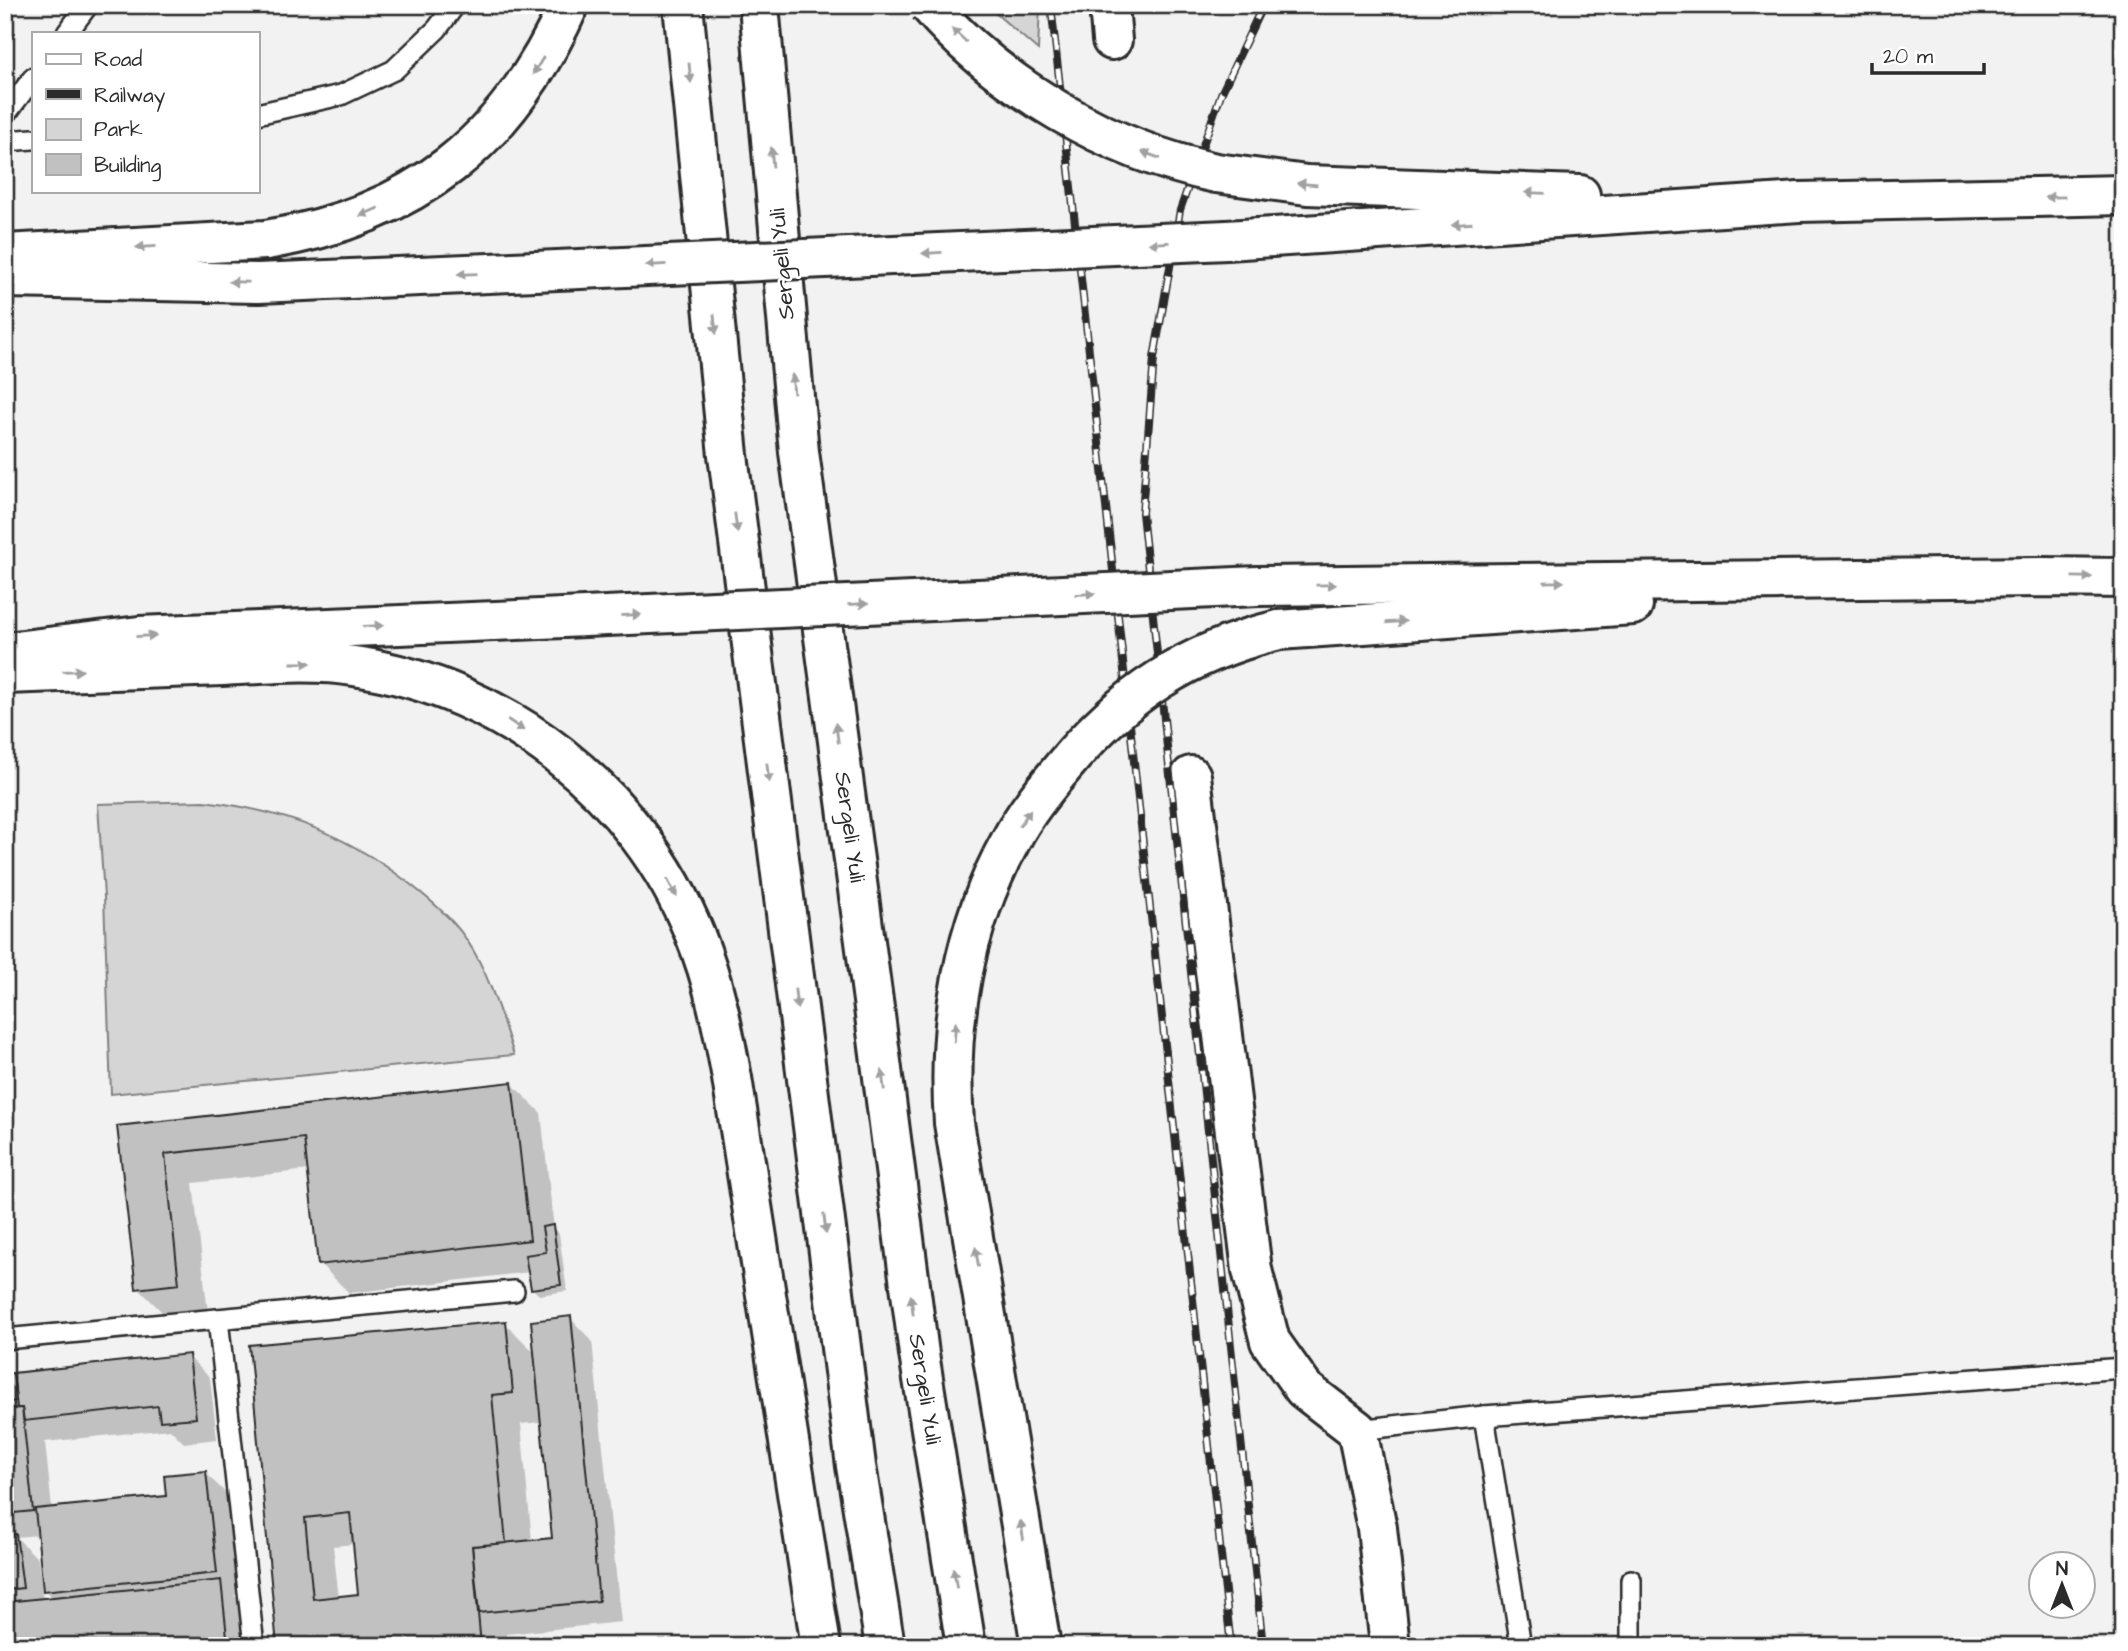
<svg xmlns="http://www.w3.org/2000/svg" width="2128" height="1651" viewBox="0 0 2128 1651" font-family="'Architects Daughter',sans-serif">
<rect width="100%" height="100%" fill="#f2f2f2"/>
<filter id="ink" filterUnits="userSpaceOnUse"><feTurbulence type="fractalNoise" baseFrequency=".0143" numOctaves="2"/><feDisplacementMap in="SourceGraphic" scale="14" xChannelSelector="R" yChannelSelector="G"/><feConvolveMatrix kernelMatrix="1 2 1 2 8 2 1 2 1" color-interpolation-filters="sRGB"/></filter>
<g filter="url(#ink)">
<!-- green -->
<g fill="#d5d5d5" stroke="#808080" stroke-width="2">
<path d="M986,5h54l-2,45z"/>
<path d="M203,801c86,10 150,36 217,91 16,13 37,32 48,50 21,31 34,77 46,113l-403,39 -7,-197 -6,-93z"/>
</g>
<!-- shadow -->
<g fill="#0003" fill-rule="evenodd">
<path d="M511,1083l30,30 13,116 5,5 8,57 -28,4 -7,-7 -2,-16 -181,21 -29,-29 -11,-94 -116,13 15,130 -41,4 -29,-29 -19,-161z"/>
<path d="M570,1318l22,23 29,281 -115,12 1,12h-228l-29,-299 255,-24 30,30zM542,1422l12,117 -22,2 -11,-117zM355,1544l5,51 -21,3 -6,-52z"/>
<path d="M188,1356l22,22 7,61 -33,4 -14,-14 -125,13 7,67 116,-11 37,-25 23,22 10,100h-4l16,16 3,35h-248v-270zM39,1535l6,55 9,9 -11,1 -5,-41 -22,-22z"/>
</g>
<!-- building -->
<g fill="#c1c1c1" stroke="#2b2b2b" stroke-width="2" fill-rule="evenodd">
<path d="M512,1082l18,158 -212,25 -14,-127 -139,16 14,130 -43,5 -19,-163z"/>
<path d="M553,1225l8,60 -30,4 -6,-34 21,-3 -4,-25z"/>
<path d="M571,1316l28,285 -120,12 -7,-67 80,-8 -21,-217z"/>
<path d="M506,1321l7,72 -21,2 14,148 -34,3 9,100h-204l-28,-301zM350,1513l8,81 -45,5 -8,-81z"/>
<path d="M189,1354l7,64 -36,3 -2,-15 -134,15 -2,-13h-5l-4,-35z"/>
<path d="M13,1373l3,28 -11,2v-29z"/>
<path d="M22,1408l11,103 -28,3v-105z"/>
<path d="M206,1471l11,102 -174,18 -8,-82 131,-13 -2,-21z"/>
<path d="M16,1534l7,54 -18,2v-54z"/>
<path d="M221,1580l7,66h-205v-2l-18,1v-43z"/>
</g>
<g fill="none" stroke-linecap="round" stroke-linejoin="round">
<defs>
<g id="lane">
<path d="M67,33l21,-28"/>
<path d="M257,114l84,-19 53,-25 43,-41 18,-24"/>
<path d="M5,115l28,-37"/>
<path d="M5,141l28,-2"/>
<path d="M218,1319l36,327"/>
<path d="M5,1339l509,-48"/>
<path d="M1484,1416l37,230"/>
<path d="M1357,1430l127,-14 639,-48"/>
<path d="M1631,1646v-66"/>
</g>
<g id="street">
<path d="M1109,5l3,35"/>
<path d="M1191,776l61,494 18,71 34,48 53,41 20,98 13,118"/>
</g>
<g id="primary">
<path d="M683,5l45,450 128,1011 29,180"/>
<path d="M759,5l40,447 75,556 45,346 47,292"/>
</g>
<g id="highway">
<path d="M1216,173l91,12 273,10"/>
<path d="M1227,240l572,-38 324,-7"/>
<path d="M5,254l261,-14c148,-24 242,-98 303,-235"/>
<path d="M5,278l253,5 277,-12"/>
<path d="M1258,586l783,-9 82,1"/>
<path d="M1279,630l354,-25"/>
<path d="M14,651l125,-15 424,-18"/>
<path d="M5,674c72,-3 145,-5 217,-8 43,-2 89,-7 132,0 151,22 284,127 341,269 19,46 28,94 37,143l89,568"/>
</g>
</defs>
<!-- lane casing -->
<use href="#lane" stroke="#2b2b2b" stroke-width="24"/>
<!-- street casing -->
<use href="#street" stroke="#2b2b2b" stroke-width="44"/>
<!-- primary casing -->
<use href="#primary" stroke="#2b2b2b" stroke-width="44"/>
<!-- highway casing -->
<use href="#highway" stroke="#2b2b2b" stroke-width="44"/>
<!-- lane -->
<use href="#lane" stroke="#fff" stroke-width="19"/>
<!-- street -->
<use href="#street" stroke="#fff" stroke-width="38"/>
<!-- primary -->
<use href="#primary" stroke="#fff" stroke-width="38"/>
<!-- highway -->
<use href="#highway" stroke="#fff" stroke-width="38"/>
<defs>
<g id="rail">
<path d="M1051,5l180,1641"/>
<path d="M1263,5l-42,89 -41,116 -26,148 -12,155 121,1133"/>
</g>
</defs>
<!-- rail casing -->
<use href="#rail" stroke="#2b2b2b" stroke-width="8"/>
<!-- rail -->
<use href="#rail" stroke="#fff" stroke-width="5" stroke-dasharray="16" stroke-linecap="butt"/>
<defs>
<g id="highway-bridge">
<path d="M929,5c70,82 182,146 287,168"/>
<path d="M535,271l692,-31"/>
<path d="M563,618l695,-32"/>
<path d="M1041,1646l-87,-523c-7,-97 9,-197 57,-283 14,-27 33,-50 52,-73 58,-71 126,-116 216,-137"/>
</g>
</defs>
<!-- highway-bridge casing -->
<use href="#highway-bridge" stroke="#2b2b2b" stroke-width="44" stroke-linecap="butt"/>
<!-- highway-bridge -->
<use href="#highway-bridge" stroke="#fff" stroke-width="38"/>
</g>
<!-- one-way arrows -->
<defs><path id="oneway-solid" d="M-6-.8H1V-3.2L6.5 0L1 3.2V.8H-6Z" transform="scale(1.75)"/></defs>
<g fill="#a0a0a0">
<use href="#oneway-solid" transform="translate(959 35) rotate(-137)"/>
<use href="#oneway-solid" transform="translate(538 66) rotate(122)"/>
<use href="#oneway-solid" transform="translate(690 73) rotate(84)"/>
<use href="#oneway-solid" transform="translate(1151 155) rotate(-160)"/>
<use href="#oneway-solid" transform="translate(772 157) rotate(-95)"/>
<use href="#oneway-solid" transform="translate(1307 184) rotate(-175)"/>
<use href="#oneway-solid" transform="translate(1535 193) rotate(-178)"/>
<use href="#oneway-solid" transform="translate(2055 197) rotate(179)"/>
<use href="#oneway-solid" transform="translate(369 212) rotate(157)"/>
<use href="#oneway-solid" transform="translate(1462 224) rotate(176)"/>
<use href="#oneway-solid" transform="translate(1159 243) rotate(177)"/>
<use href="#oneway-solid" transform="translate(146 247) rotate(177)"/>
<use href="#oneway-solid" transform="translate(932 253) rotate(177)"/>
<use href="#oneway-solid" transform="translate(656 265) rotate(177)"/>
<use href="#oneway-solid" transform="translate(467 274) rotate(178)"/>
<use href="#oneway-solid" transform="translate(239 282) rotate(-179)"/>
<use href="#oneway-solid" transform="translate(715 324) rotate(84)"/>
<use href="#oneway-solid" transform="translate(793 384) rotate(-95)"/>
<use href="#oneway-solid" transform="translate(736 523) rotate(83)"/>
<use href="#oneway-solid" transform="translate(2082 577) rotate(1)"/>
<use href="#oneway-solid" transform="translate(1554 582) rotate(-1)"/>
<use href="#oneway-solid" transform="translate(1326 585) rotate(-1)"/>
<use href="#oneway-solid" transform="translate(1085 594) rotate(-3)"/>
<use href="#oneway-solid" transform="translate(858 604) rotate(-3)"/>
<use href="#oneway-solid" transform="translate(631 615) rotate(-3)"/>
<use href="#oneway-solid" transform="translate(1396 622) rotate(-4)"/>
<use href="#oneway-solid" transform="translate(373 626) rotate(-2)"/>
<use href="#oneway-solid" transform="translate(146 636) rotate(-3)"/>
<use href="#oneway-solid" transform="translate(301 663)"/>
<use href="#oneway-solid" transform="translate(73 671) rotate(-2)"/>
<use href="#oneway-solid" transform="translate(516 725) rotate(33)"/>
<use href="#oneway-solid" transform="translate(837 733) rotate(-98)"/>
<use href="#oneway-solid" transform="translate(768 773) rotate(83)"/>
<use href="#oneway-solid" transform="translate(1025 818) rotate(-57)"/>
<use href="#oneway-solid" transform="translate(672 888) rotate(61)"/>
<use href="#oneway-solid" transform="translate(796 999) rotate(83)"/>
<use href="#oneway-solid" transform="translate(955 1032) rotate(-86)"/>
<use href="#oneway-solid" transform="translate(883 1080) rotate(-97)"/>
<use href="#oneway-solid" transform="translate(825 1224) rotate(83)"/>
<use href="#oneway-solid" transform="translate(977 1257) rotate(-99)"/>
<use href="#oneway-solid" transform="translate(912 1305) rotate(-97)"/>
<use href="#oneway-solid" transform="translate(1022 1530) rotate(-99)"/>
<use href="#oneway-solid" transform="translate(955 1578) rotate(-99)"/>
</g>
</g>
<g text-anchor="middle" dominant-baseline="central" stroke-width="5" stroke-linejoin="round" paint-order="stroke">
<!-- street labels -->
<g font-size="23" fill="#2b2b2b" stroke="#fff">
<text transform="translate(782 264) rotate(-95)">Sergeli Yuli</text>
<text transform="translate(850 827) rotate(82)">Sergeli Yuli</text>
<text transform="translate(925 1389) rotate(81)">Sergeli Yuli</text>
</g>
</g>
<!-- margin -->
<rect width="2128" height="1651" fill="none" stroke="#fff" stroke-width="28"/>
<rect x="14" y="14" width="2100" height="1623" fill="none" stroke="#2b2b2b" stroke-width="2.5" filter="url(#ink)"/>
<!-- legend -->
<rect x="32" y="32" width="228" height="161" fill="#ffffff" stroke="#aaaaaa" stroke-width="2"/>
<rect x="46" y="54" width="35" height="10" fill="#ffffff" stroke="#aaaaaa" stroke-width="2"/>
<text x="94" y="66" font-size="21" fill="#2b2b2b">Road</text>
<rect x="46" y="89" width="35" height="10" fill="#2b2b2b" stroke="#aaaaaa" stroke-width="2"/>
<text x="94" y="102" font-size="21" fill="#2b2b2b">Railway</text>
<rect x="46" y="119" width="35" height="21" fill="#d5d5d5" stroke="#aaaaaa" stroke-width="2"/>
<text x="94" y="136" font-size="21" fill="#2b2b2b">Park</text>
<rect x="46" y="154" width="35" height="21" fill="#c1c1c1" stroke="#aaaaaa" stroke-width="2"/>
<text x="94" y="172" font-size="21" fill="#2b2b2b">Building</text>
<!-- north arrow -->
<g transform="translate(2062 1585)"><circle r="33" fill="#ffffff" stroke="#aaaaaa" stroke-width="2"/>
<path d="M0-5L12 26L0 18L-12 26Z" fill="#2b2b2b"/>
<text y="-10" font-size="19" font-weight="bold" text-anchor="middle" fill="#2b2b2b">N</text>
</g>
<!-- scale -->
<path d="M1872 63v10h112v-10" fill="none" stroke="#2b2b2b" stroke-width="3.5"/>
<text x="1883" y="63" font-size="21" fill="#2b2b2b" stroke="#ffffff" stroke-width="5" paint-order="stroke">20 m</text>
</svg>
